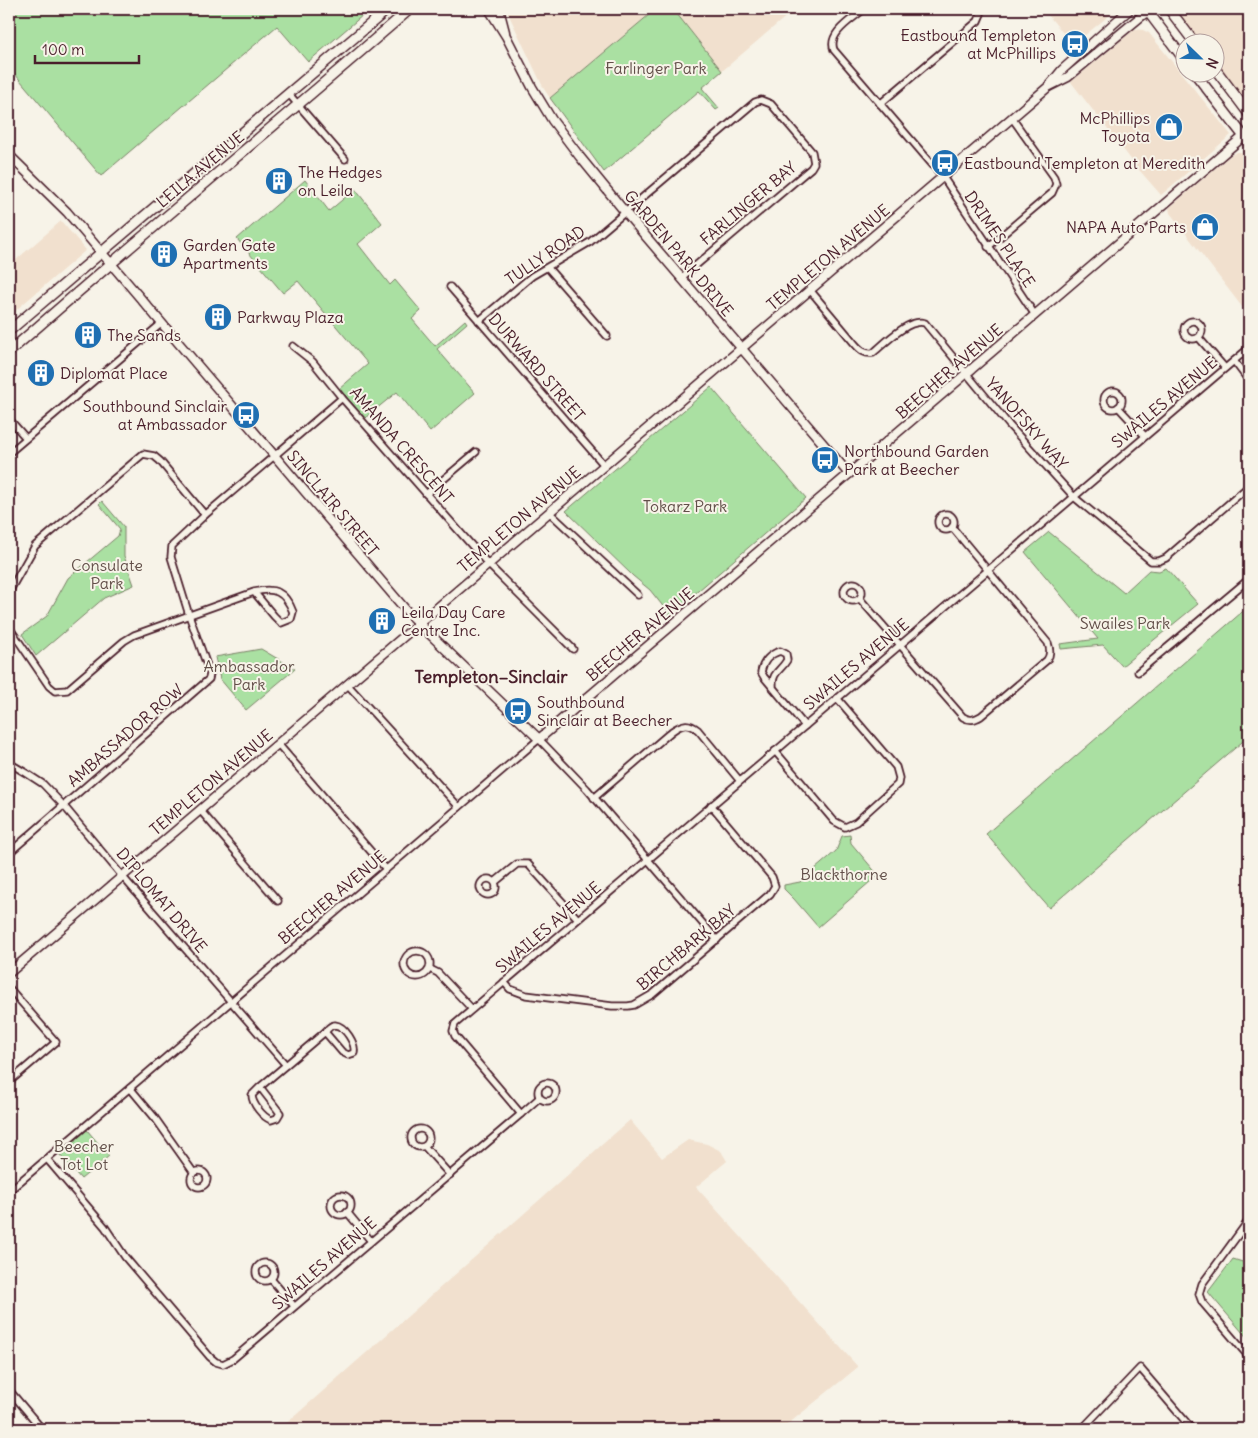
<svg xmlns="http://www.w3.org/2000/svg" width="1258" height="1438" viewBox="0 0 1258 1438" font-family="Delius,sans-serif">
<rect width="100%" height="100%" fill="#f7f3e8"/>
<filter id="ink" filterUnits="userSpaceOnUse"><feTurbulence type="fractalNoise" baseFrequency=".02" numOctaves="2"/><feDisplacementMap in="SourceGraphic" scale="10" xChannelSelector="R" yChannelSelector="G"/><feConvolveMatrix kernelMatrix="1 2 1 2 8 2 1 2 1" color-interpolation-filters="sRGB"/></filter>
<g filter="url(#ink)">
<!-- built -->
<g fill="#f1e0ce">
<path d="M506,9h150l-106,89 -6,-9z"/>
<path d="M673,9h122l-73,62z"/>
<path d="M1043,9h74l-44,36z"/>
<path d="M1164,9h85v113l-37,-49 4,-1v-30h-27z"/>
<path d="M1135,29l8,1 6,3 82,102 -70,60 -21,-24 -69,-89z"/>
<path d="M1237,152h4l8,11v153l-79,-103 -1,-5 62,-53z"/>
<path d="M61,221l25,29 -77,66v-50z"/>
<path d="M630,1120l32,38 26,-18 19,4 14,7 6,10 -31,26 162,180 -76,62h-502z"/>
</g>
<!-- green -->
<g fill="#aae0a2" stroke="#7a8066">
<path d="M9,9h361l-62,53 -31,-36 -176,150 -92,-109z"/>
<path d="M656,9h17l49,62 -20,17 17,20 -3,2 -17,-19 -95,81 -54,-74z"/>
<path d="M305,180l24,31 26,-22 27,34 -24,21 32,41 5,-5 26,31 -9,8 23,27 30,-26 2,3 -30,26 38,44 -45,39 -33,-40 -32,26 -26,-29 29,-25 -70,-83 -15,12 -46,-54z"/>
<path d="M711,387l95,111 -136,117 -20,-25 -17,-14 -67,-65z"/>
<path d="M102,501l22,26v29l10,29 -30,13 -68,58 -14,-22 25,-18 21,-38 50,-42 2,-7 -21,-25z"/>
<path d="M1049,532l75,61 25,-23 10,1 7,-3 32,36 -76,62 -19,-21 -42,4 -1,-5 38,-5 -73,-87z"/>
<path d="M1249,606v130l-200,172 -63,-74z"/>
<path d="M261,649l34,20 -49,41 -26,-31 -5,-22z"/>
<path d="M850,835l1,8 27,32 -60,52 -24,-28 -10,-10v-4l16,-3 36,-31 6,-15z"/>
<path d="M87,1130l22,26 -28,23 -22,-25z"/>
<path d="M1233,1259l16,5v76l-41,-48z"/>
</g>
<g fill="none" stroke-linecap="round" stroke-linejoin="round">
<defs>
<g id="minor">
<path d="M864,9c-11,10 -37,24 -30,41l109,127 92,138"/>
<path d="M288,93l57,66"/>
<path d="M880,104l98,-83 3,-7v-5"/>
<path d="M988,247l64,-54 4,-9 -2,-7 -42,-59"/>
<path d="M548,268l59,68"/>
<path d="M450,287l154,178"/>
<path d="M810,290l45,54c6,7 10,10 18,9 13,-11 36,-35 52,-30l84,102 65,72 77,64h8l7,-3 83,-72"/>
<circle cx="1193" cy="330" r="9"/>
<path d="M479,321l53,-45 58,-34 165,-140 6,-2 10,4 41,48 2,11 -3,5 -130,110"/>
<path d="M1199,338l26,30"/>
<path d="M293,346l20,16 29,36 146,166 85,85"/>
<path d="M1234,361l15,20"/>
<circle cx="1113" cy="400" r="9"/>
<path d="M1118,407l27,29"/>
<path d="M9,419l17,19"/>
<path d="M9,453l153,-130"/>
<path d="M426,494l50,-42"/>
<path d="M549,512l89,83"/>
<circle cx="946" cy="522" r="8"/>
<circle cx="853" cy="592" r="9"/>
<path d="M9,592l26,-46 108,-92 11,2 6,5 45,54"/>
<path d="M860,599l103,118c7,4 11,3 18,-1l66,-56c4,-6 3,-11 1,-17l-96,-116"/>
<path d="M9,627l40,59 6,5 12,-1 57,-49 10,-6 120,-43c20,-5 31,-1 39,20l-2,7 -10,4 -7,-7 -20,-24"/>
<path d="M1138,672l111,-93"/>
<path d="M347,684l112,123"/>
<path d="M773,687c-1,-16 7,-15 14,-27l-1,-6 -6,-3c-10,3 -17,11 -19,21l3,5 41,49"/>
<path d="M278,744l108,125"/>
<path d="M775,751l59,70 11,6 11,-5 42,-38 1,-6 -3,-11 -59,-69"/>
<path d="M9,763l17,10 17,11 21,22 58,70 164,189"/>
<path d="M594,798l78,-67c10,-7 16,-9 26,-1l42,51"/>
<path d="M200,810l78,91"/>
<path d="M9,853l200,-174 1,-5 -21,-59 -18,-58 1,-11 33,-31 137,-117"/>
<circle cx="488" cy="887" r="8"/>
<path d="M495,882l22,-18h11l50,55"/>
<circle cx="417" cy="964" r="13"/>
<path d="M430,969l8,4 34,36"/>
<path d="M504,982l6,7 16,6 86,11h16l6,-1 19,-11 117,-100 5,-8 -3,-9 -61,-72"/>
<path d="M9,988l47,54 -47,40"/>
<circle cx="547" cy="1092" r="9"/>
<path d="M260,1087l20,26 -3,5 -6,2c-8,-3 -19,-16 -19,-25l8,-8 65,-55c3,-3 5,-7 10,-7 10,1 21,19 19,28l-6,2 -6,-3 -17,-20"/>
<path d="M130,1088l25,30 39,55"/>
<path d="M521,1114l18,-16"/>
<circle cx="420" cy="1138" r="9"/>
<path d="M425,1147l25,28"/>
<path d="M47,1159l58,68 20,30 85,100 6,5 7,2 10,-5 288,-245 -66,-78 -2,-5 2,-7 794,-676"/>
<circle cx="199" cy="1179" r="8"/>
<path d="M9,1191l530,-452 48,50 130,151"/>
<circle cx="341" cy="1205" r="10"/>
<path d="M347,1212l24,29"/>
<path d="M1249,1220l-47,64 -3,10 3,8 47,55"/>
<circle cx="265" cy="1272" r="9"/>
<path d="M271,1279l23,27"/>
<path d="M9,1390l33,39"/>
<path d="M1082,1429l58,-61 52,61"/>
</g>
<g id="tertiary">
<path d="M489,9l17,27 26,51 20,33 28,37 45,55 224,262"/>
<path d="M499,9l6,23"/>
<path d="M1050,86l18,-9 82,-68"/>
<path d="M9,155l58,57 344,404 128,123 705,-603"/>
<path d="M9,973l1039,-886 14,-17 68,-61"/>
</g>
<g id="secondary">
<path d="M9,331l379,-322"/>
<path d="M9,352c132,-116 268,-228 401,-343"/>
</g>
<g id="primary">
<path d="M1146,9l40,53"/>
<path d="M1169,9l25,33"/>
<path d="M1216,70l33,44"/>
<path d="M1194,72l55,71"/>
</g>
</defs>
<!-- minor casing -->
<use href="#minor" stroke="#4a1f2b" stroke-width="9"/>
<!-- tertiary casing -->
<use href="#tertiary" stroke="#4a1f2b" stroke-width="11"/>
<!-- secondary casing -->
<use href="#secondary" stroke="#4a1f2b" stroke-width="12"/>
<!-- primary casing -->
<use href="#primary" stroke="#4a1f2b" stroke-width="12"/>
<!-- minor -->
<use href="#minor" stroke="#f7f3e8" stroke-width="5.5"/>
<!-- tertiary -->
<use href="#tertiary" stroke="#f7f3e8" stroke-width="8"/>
<!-- secondary -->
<use href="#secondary" stroke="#f7f3e8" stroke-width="9"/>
<!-- primary -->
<use href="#primary" stroke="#f7f3e8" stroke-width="9"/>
</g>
</g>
<!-- icons -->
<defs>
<symbol id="bus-disc" viewBox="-11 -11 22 22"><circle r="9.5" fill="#1f6fb2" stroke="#f7f3e8"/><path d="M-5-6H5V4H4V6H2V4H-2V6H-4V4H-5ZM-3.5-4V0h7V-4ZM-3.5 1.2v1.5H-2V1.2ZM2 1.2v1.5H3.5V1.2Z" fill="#fff"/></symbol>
<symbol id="shop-disc" viewBox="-11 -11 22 22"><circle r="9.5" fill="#1f6fb2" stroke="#f7f3e8"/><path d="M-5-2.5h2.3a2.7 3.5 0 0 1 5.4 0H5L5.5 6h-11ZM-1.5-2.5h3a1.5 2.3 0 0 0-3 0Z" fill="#fff"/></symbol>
<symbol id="building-disc" viewBox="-11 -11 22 22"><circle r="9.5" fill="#1f6fb2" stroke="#f7f3e8"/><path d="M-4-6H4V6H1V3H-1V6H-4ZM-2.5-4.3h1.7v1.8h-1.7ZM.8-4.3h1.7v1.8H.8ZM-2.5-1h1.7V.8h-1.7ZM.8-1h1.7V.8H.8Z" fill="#fff"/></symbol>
</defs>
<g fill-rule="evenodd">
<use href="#bus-disc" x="1059" y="28" width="32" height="32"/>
<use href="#shop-disc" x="1153" y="111" width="32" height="32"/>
<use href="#bus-disc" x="929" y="147" width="32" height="32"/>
<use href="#building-disc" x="263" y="165" width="32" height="32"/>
<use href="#shop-disc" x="1189" y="211" width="32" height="32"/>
<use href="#building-disc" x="148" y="238" width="32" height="32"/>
<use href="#building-disc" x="202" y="301" width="32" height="32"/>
<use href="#building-disc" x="72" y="319" width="32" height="32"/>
<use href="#building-disc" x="25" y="357" width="32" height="32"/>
<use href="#bus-disc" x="230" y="399" width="32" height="32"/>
<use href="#bus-disc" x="809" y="444" width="32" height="32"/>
<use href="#building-disc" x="366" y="605" width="32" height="32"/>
<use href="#bus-disc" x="502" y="695" width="32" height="32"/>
</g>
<g text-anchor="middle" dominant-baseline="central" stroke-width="4" stroke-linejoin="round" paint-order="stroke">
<!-- poi labels -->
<g font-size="16" fill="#4a1f2b" stroke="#f7f3e8" text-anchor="start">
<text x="1056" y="35" text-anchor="end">Eastbound Templeton<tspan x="1056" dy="18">at McPhillips</tspan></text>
<text x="1150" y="118" text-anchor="end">McPhillips<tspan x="1150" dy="18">Toyota</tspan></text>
<text x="964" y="163">Eastbound Templeton at Meredith</text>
<text x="298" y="172">The Hedges<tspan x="298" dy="18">on Leila</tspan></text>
<text x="1186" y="227" text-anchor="end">NAPA Auto Parts</text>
<text x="183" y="245">Garden Gate<tspan x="183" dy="18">Apartments</tspan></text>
<text x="237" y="317">Parkway Plaza</text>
<text x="107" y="335">The Sands</text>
<text x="60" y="373">Diplomat Place</text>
<text x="227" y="406" text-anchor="end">Southbound Sinclair<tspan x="227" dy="18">at Ambassador</tspan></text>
<text x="844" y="451">Northbound Garden<tspan x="844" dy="18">Park at Beecher</tspan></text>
<text x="401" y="612">Leila Day Care<tspan x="401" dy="18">Centre Inc.</tspan></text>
<text x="537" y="702">Southbound<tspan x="537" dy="18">Sinclair at Beecher</tspan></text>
</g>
<!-- park labels -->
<g font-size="16" fill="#624f49" stroke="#f7f3e8">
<text x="656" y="68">Farlinger Park</text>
<text x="685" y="506">Tokarz Park</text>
<text x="107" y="565">Consulate<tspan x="107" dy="18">Park</tspan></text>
<text x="1125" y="623">Swailes Park</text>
<text x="249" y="666">Ambassador<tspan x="249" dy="18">Park</tspan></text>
<text x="844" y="874">Blackthorne</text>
<text x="84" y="1146">Beecher<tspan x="84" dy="18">Tot Lot</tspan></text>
</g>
<!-- street labels -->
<g font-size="16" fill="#4a1f2b" stroke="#f7f3e8">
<text transform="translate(200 169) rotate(-40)">LEILA AVENUE</text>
<text transform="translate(748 203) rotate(-40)">FARLINGER BAY</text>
<text transform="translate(1000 239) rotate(56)">DRIMES PLACE</text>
<text transform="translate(679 253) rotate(50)">GARDEN PARK DRIVE</text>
<text transform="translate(545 255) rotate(-34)">TULLY ROAD</text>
<text transform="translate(828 257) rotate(-40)">TEMPLETON AVENUE</text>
<text transform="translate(537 367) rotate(49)">DURWARD STREET</text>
<text transform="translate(949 371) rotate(-41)">BEECHER AVENUE</text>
<text transform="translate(1164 402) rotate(-40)">SWAILES AVENUE</text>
<text transform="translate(1027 423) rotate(49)">YANOFSKY WAY</text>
<text transform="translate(402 445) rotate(49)">AMANDA CRESCENT</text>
<text transform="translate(333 503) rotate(50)">SINCLAIR STREET</text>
<text transform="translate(519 519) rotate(-40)">TEMPLETON AVENUE</text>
<text transform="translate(640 634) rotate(-40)">BEECHER AVENUE</text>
<text transform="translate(856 664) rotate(-40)">SWAILES AVENUE</text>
<text transform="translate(125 735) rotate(-41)">AMBASSADOR ROW</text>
<text transform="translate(211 782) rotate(-40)">TEMPLETON AVENUE</text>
<text transform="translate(332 897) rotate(-40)">BEECHER AVENUE</text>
<text transform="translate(162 900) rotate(50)">DIPLOMAT DRIVE</text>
<text transform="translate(548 927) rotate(-40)">SWAILES AVENUE</text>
<text transform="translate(686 947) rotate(-40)">BIRCHBARK BAY</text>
<text transform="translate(324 1263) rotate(-41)">SWAILES AVENUE</text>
</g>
<!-- neighbourhood labels -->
<g font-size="18" font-weight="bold" fill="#4a1f2b" stroke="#f7f3e8">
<text x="491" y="676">Templeton–Sinclair</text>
</g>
</g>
<!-- margin -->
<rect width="1258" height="1438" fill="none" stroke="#f7f3e8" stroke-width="30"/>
<rect x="15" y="15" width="1228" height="1408" fill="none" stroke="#4a1f2b" stroke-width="2" filter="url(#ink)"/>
<!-- north arrow -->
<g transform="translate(1200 58) rotate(113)"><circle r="24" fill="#f7f3e8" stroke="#b29e9c"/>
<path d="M0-4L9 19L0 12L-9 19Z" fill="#1f6fb2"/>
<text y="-8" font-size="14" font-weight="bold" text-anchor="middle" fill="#4a1f2b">N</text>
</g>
<!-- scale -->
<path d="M35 55v8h104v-8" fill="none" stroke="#4a1f2b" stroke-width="2.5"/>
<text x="42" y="55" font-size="15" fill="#4a1f2b" stroke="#f7f3e8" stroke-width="4" paint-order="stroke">100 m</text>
</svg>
